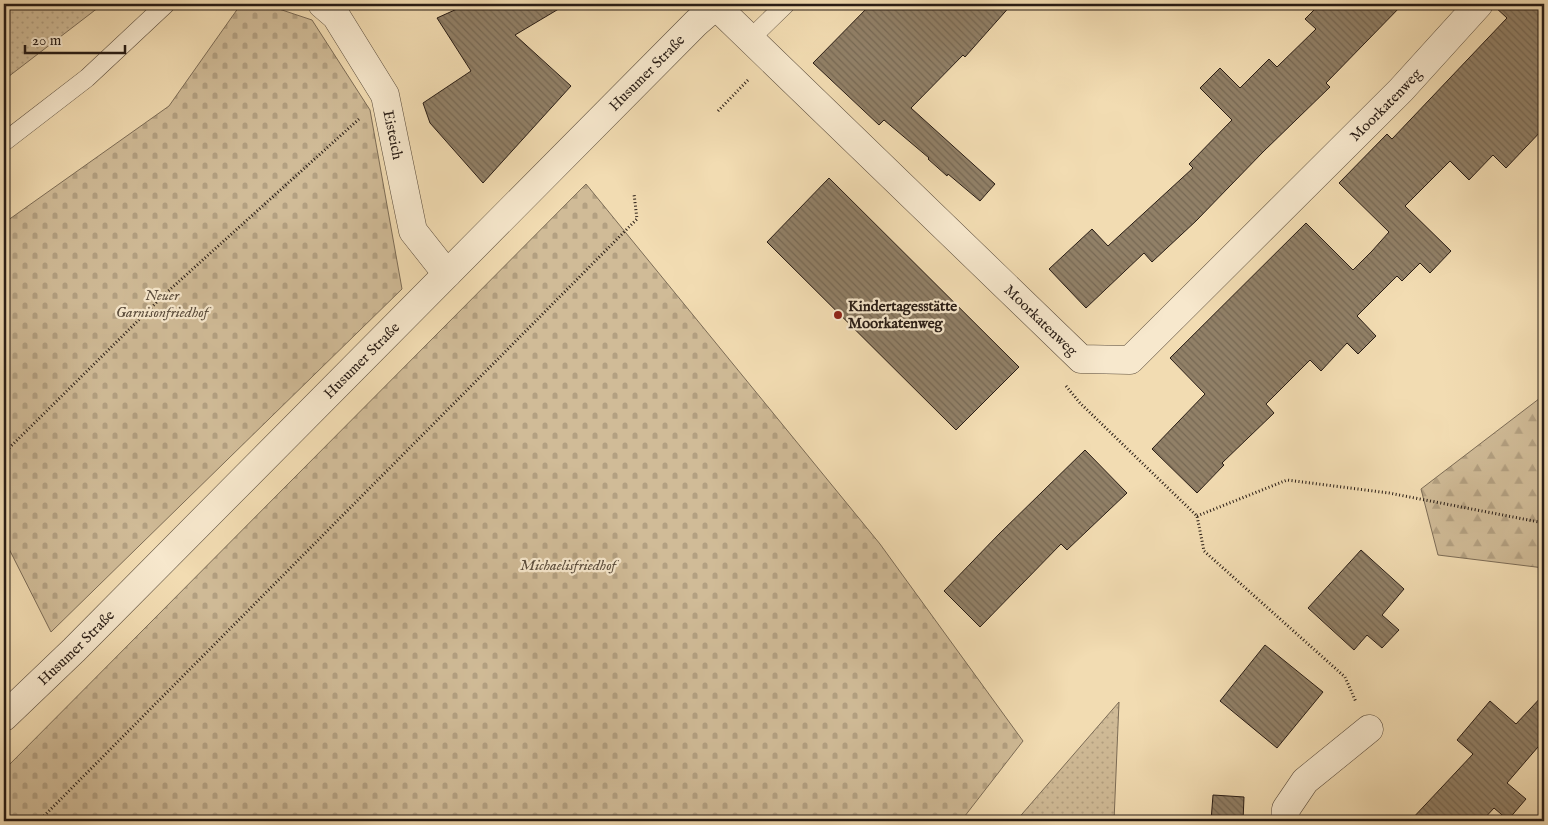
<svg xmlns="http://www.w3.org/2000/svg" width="1548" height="825" viewBox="0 0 1548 825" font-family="'IM FELL English',serif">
<defs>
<pattern id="grass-dots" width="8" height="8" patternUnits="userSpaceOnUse" patternTransform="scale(1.25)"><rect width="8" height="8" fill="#d0bb97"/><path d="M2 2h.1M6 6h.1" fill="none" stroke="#b3a081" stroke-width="1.8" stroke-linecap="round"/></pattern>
<pattern id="forest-firs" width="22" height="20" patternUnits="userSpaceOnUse" patternTransform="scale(1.25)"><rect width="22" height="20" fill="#d0bb97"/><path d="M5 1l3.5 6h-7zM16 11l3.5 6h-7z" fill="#b3a081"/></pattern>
<pattern id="cemetery-stones" width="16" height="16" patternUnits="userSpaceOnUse" patternTransform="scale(1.25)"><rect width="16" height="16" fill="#d0bb97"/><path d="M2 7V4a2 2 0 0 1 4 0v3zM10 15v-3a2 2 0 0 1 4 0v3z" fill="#b3a081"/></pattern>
<pattern id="building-back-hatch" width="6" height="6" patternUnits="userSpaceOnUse" patternTransform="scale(1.25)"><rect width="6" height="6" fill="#918067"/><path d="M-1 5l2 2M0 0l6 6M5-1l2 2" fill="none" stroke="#766854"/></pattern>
</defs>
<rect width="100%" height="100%" fill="#f2dcb2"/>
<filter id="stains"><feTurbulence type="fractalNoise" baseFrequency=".004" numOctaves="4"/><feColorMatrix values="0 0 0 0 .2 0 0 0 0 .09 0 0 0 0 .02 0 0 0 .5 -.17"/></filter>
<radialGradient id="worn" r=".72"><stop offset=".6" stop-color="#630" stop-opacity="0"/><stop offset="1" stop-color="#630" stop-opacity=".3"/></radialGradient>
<!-- grass -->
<g fill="url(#grass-dots)" stroke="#7c6c56">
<path d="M4,4h99l-99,76z"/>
<path d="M1119,702l-5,119h-98z"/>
</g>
<!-- forest -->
<path fill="url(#forest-firs)" stroke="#7c6c56" d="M1544,395v173l-106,-13 -17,-66z"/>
<!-- cemetery -->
<g fill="url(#cemetery-stones)" stroke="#7c6c56">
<path d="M241,4h23l48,16 58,90 32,179 -351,343 -47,-93v-316l165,-117z"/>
<path d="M586,184l294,360 143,197 -62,80h-957v-51z"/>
</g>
<!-- building -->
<g fill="url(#building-back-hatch)" stroke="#281c15">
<path d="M468,4h99l-52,31 56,51 -88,97 -53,-60 -7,-20 48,-32 -34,-53z"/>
<path d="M871,4h141l-47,53 -2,-2 -52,53 84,76 -15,17 -32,-27 -1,2 -19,-17 1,-1 -45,-38 -5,5 -66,-62z"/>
<path d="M1320,4h83l-77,79 4,4 -67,65 -67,69 -44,41 -8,-9 -58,55 -37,-39 43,-40 16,17 85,-78 -4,-4 43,-44 -32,-32 20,-20 20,20 29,-29 8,8 39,-38 -11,-10z"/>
<path d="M1494,4h50v124l-38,40 -13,-13 -24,25 -19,-19 -45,45 46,45 -21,22 -10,-10 -18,18 -5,-5 -40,40 19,20 -18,18 -11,-11 -26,28 -11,-11 -44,44 8,9 -52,50 2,2 -27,28 -45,-44 53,-55 -35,-36 136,-135 47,47 19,-19 17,-19 -50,-49 48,-49 5,5 115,-121 -13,-12z"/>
<path d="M829,178l190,189 -63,63 -189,-188z"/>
<path d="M1085,450l42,43 -60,57 -6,-6 -81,83 -36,-36 55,-57z"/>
<path d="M1361,550l43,39 -22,26 17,15 -17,18 -15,-13 -13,15 -46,-42z"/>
<path d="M1265,645l58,47 -46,56 -57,-47z"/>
<path d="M1544,694v46l-37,43 19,16 -18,21 -14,-12 -12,13h-72l63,-67 -16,-14 33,-39 26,23z"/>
<path d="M1213,795l31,2 -1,24h-32z"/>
</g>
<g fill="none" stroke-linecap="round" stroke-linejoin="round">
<defs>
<g id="lane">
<path d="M750,39l36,-35"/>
<path d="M4,142l83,-64 79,-74"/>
</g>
<g id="street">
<path id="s1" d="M322,4l14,12 49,79 28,136 34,43"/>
<path id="s2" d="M716,6l365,353 49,1 271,-270 78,-86"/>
<path id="s3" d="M4,717l70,-67 622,-627 22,-19"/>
<path d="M1285,821l1,-12 19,-28 64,-52"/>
</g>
</defs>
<!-- lane casing -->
<use href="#lane" stroke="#5a4c3c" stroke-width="19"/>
<!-- street casing -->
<use href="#street" stroke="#5a4c3c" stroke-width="29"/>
<!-- path -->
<g stroke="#281c15" stroke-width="3" stroke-dasharray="1 2.5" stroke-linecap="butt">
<path d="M718,111l31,-32"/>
<path d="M1066,386l14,17 117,113 7,35 141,126 11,25"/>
<path d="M4,453l161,-159 194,-175"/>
<path d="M1197,516l90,-36 102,13 155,30"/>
<path d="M4,812l9,9"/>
<path d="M39,821l598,-602 -3,-25"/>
</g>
<!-- lane -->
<use href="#lane" stroke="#f7e8cd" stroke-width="18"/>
<!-- street -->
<use href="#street" stroke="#f7e8cd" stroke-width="28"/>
</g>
<!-- markers -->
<circle fill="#8f2418" stroke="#f7e8cd" stroke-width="2" cx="838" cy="315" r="5"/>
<g text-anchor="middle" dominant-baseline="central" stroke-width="4.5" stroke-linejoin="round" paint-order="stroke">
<!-- street labels -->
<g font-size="15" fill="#281c15" stroke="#f7e8cd">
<text stroke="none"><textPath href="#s3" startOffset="910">Husumer Straße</textPath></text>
<text stroke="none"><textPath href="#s2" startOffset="918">Moorkatenweg</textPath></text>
<text stroke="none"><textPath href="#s1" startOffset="152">Eisteich</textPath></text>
<text stroke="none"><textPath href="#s2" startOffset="452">Moorkatenweg</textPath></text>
<text stroke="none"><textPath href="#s3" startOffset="505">Husumer Straße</textPath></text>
<text stroke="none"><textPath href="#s3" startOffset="100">Husumer Straße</textPath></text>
</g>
<!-- park labels -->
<g font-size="15" font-style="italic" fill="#5a4c3c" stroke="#f7e8cd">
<text x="162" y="295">Neuer<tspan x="162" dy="17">Garnisonfriedhof</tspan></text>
<text x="568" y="565">Michaelisfriedhof</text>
</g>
<!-- poi labels -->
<g font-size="15" font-weight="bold" fill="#281c15" stroke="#f7e8cd" text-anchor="start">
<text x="848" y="306">Kindertagesstätte<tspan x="848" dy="17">Moorkatenweg</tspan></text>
</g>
</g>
<!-- margin -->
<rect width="1548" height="825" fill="none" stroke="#f2dcb2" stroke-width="20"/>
<rect x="5" y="5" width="1538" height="815" fill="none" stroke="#281c15" stroke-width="2.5"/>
<rect x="10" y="10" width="1528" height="805" fill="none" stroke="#281c15"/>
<!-- scale -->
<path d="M25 45v8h100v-8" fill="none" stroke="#281c15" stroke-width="2.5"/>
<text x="32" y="45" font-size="15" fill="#281c15" stroke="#f7e8cd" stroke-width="4" paint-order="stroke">20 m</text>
<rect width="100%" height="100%" filter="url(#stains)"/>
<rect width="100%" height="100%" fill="url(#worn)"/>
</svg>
